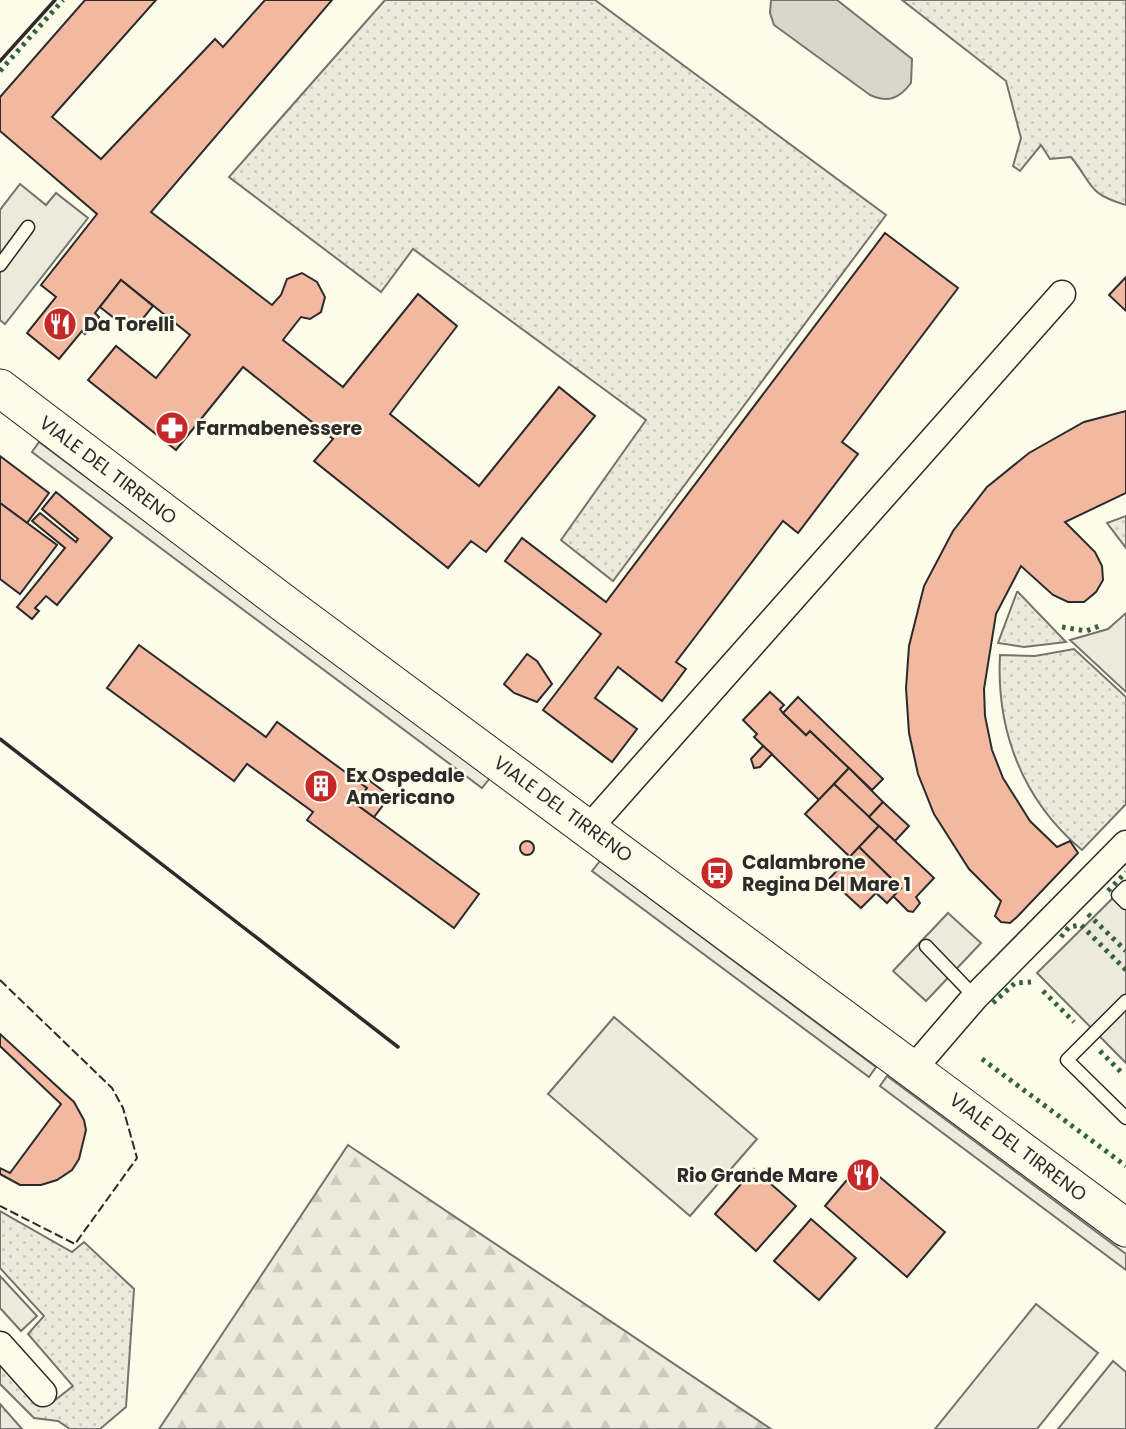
<svg xmlns="http://www.w3.org/2000/svg" width="1126" height="1429" viewBox="0 0 1126 1429" font-family="Poppins,sans-serif">
<defs>
<pattern id="grass-dots" width="8" height="8" patternUnits="userSpaceOnUse" patternTransform="scale(1.75)"><rect width="8" height="8" fill="#ecebdb"/><path d="M2 2h.1M6 6h.1" fill="none" stroke="#cbcabc" stroke-width="1.8" stroke-linecap="round"/></pattern>
<pattern id="forest-firs" width="22" height="20" patternUnits="userSpaceOnUse" patternTransform="scale(1.75)"><rect width="22" height="20" fill="#ecebdb"/><path d="M5 1l3.5 6h-7zM16 11l3.5 6h-7z" fill="#cbcabc"/></pattern>
</defs>
<rect width="100%" height="100%" fill="#fdfbea"/>
<!-- grass -->
<g fill="url(#grass-dots)" stroke="#74746e" stroke-width="2">
<path d="M385,0h210l291,215 -273,366 -52,-41 85,-120 -233,-171 -32,43 -152,-115z"/>
<path d="M902,0h224v205c-39,-11 -33,-21 -55,-48l-21,2 -9,-14 -21,26 -7,-5 8,-28 -15,-57z"/>
<path d="M1126,516v32l-19,-25z"/>
<path d="M1017,592h1l48,50 -42,5 -26,-4z"/>
<path d="M1074,649l52,48v107l-44,46c-59,-49 -86,-119 -82,-195l35,1z"/>
<path d="M0,1211l72,41 12,-10 50,47 -8,118 -26,22h-30l-12,-8 -24,-3 -34,-34v-32l49,53 24,-19 -45,-52 16,-18 -44,-48z"/>
</g>
<!-- forest -->
<g fill="url(#forest-firs)" stroke="#74746e" stroke-width="2">
<path d="M348,1145l423,284h-612z"/>
<path d="M0,1404l22,25h-22z"/>
</g>
<!-- pitch -->
<g fill="#ecebdb" stroke="#74746e" stroke-width="2">
<path d="M614,1017l143,122 -67,77 -142,-122z"/>
<path d="M1036,1304l62,49 -61,76h-102z"/>
<path d="M1113,1361l13,11v57h-68z"/>
</g>
<!-- parking -->
<g fill="#eceadb" stroke="#74746e" stroke-width="2">
<path d="M20,184l26,21 10,-12 32,25 -83,106 -5,-4v-110z"/>
<path d="M39,442l451,336 -8,10 -450,-336z"/>
<path d="M1126,613v79l-56,-52 38,-11z"/>
<path d="M600,861l276,206 -7,10 -277,-206z"/>
<path d="M1126,885v178l-89,-90z"/>
<path d="M948,913l33,30 -55,58 -33,-30z"/>
<path d="M887,1076l239,178v16l-246,-184z"/>
<path d="M0,1276l37,40 -16,15 -21,-23z"/>
</g>
<!-- water -->
<path fill="#d8d7c9" stroke="#74746e" stroke-width="2" d="M771,0h66l75,59 -1,24c-12,16 -23,20 -41,12l-96,-70 -4,-12z"/>
<!-- building -->
<g fill="#f2b8a0" stroke="#2b2b2b" stroke-width="2">
<path d="M85,0h71l-104,117 49,42 114,-120 8,8 42,-47h67l-181,212 121,93 9,-10 6,-16 15,-6 15,9 8,15 -4,15 -11,7 -9,-2 -18,23 60,47 75,-93 39,32 -67,88 89,72 80,-99 36,29 -109,136 -15,-11 -23,27 -134,-107 19,-22 -90,-72 -67,83 -88,-70 28,-34 40,32 34,-43 -69,-55 -26,33 4,4 -14,17 -3,-3 -23,28 -32,-26 29,-36 -15,-12 56,-71 -97,-83v-34z"/>
<path d="M885,233l73,55 -116,154 16,12 -60,79 -15,-12 -107,141 10,7 -24,32 -44,-34 -23,31 42,31 -25,33 -69,-52 58,-76 -96,-73 17,-23 84,64z"/>
<path d="M1126,277v34l-17,-16z"/>
<path d="M121,280l32,26 -21,26 -32,-25z"/>
<path d="M1126,411v82l-61,29 30,30 7,14 1,14 -7,12 -12,10h-16l-15,-7 -32,-29 -25,48 -12,75 1,27 7,34 11,28 27,43 27,26 13,-6 8,12 -61,64 -7,6 -9,-1 -6,-6 6,-15 -32,-32 -35,-55 -16,-40 -9,-41 -3,-45 3,-42 15,-60 29,-55 34,-44 42,-34 55,-31z"/>
<path d="M0,456l49,37 -22,30 -27,-20z"/>
<path d="M56,492l56,46 -55,67 -11,-9 -11,12 4,3 -7,8 -15,-12 48,-59 -33,-27 8,-8 36,29 2,-3 -36,-30z"/>
<path d="M0,503l57,42 -37,49 -20,-15z"/>
<path d="M139,645l127,92 11,-15 90,66 -11,16 123,90 -25,34 -147,-108 6,-8 -66,-48 -13,17 -127,-93z"/>
<path d="M527,654l10,7 15,23 -15,18 -23,-9 -10,-9z"/>
<path d="M770,692l14,13 -4,4 3,4 23,22 4,-4 39,37 -30,32 -65,-63 3,-3 -14,-14z"/>
<path d="M798,697l85,82 -11,11 -62,-59 -4,4 -23,-22z"/>
<path d="M763,746l9,8 -12,13 -6,1 -3,-9z"/>
<path d="M849,768l34,34 -14,15 -35,-33z"/>
<path d="M366,778l24,18 -16,21 -18,-13 11,-16 -5,-4z"/>
<path d="M834,784l45,42 -29,31 -45,-43z"/>
<path d="M883,802l26,24 -14,15 -26,-24z"/>
<path d="M879,826l55,52 -18,19 4,6 -7,9 -5,-1 -15,-15 8,-8 -42,-41z"/>
<circle cx="527" cy="848" r="7"/>
<path d="M859,847l42,41 -14,15 -11,-10 -15,15 -32,-29z"/>
<path d="M0,1034l74,68 10,18 2,10 -7,29 -7,11 -15,10 -16,5h-21l-20,-11v-6l10,5 51,-69 -61,-58z"/>
<path d="M862,1162l83,70 -38,45 -82,-71z"/>
<path d="M754,1169l42,37 -40,45 -41,-37z"/>
<path d="M811,1219l45,39 -37,42 -45,-39z"/>
</g>
<g fill="none" stroke-linecap="round" stroke-linejoin="round">
<defs>
<g id="service">
<path d="M0,265l28,-38"/>
<path d="M1126,887l-8,8 8,8"/>
<path d="M926,946l49,51"/>
<path d="M1126,1001l-59,59 59,58"/>
</g>
<g id="minor">
<path d="M589,828l473,-534"/>
<path d="M913,1069l62,-72 151,-153"/>
<path d="M0,1345l43,48"/>
</g>
<path id="secondary" d="M0,388l290,220 836,620"/>
</defs>
<!-- service casing -->
<use href="#service" stroke="#2b2b2b" stroke-width="15"/>
<!-- minor casing -->
<use href="#minor" stroke="#2b2b2b" stroke-width="29"/>
<!-- secondary casing -->
<use href="#secondary" stroke="#2b2b2b" stroke-width="39"/>
<!-- service -->
<use href="#service" stroke="#fdfbea" stroke-width="12"/>
<!-- minor -->
<use href="#minor" stroke="#fdfbea" stroke-width="26"/>
<!-- secondary -->
<use href="#secondary" stroke="#fdfbea" stroke-width="37"/>
<!-- hedge -->
<g stroke="#34623c" stroke-width="5" stroke-dasharray="3.5 5" stroke-linecap="butt">
<path d="M0,71l63,-71"/>
<path d="M1062,627l24,4 16,-6"/>
<path d="M1108,891l18,-19"/>
<path d="M1088,914l38,37"/>
<path d="M1061,937l8,-10 12,-2 45,45"/>
<path d="M1043,991l31,31"/>
<path d="M993,1003l22,-20 16,-1"/>
<path d="M1100,1051l24,24"/>
<path d="M982,1059l144,107"/>
</g>
<!-- fence -->
<path stroke="#2b2b2b" stroke-width="2" stroke-dasharray="9 3.5" stroke-linecap="butt" d="M0,980l112,108 11,20 14,50 -62,86 -75,-38"/>
<!-- wall -->
<g stroke="#2b2b2b" stroke-width="3.5">
<path d="M0,61l55,-61"/>
<path d="M0,739l398,308"/>
</g>
</g>
<!-- icons -->
<defs>
<symbol id="restaurant-disc" viewBox="-11 -11 22 22"><circle r="9.5" fill="#c62828" stroke="#fdfbea"/><path d="M-5-6h1v4h1v-4h1v4h1v-4h1v5L-1.5 .5V6h-2V.5L-5-1ZM5-6V6H3V1.5H1.5Q1.5-4 5-6Z" fill="#fff"/></symbol>
<symbol id="pharmacy-disc" viewBox="-11 -11 22 22"><circle r="9.5" fill="#c62828" stroke="#fdfbea"/><path d="M-2-6h4v4h4v4h-4v4h-4v-4h-4v-4h4Z" fill="#fff"/></symbol>
<symbol id="building-disc" viewBox="-11 -11 22 22"><circle r="9.5" fill="#c62828" stroke="#fdfbea"/><path d="M-4-6H4V6H1V3H-1V6H-4ZM-2.5-4.3h1.7v1.8h-1.7ZM.8-4.3h1.7v1.8H.8ZM-2.5-1h1.7V.8h-1.7ZM.8-1h1.7V.8H.8Z" fill="#fff"/></symbol>
<symbol id="bus-disc" viewBox="-11 -11 22 22"><circle r="9.5" fill="#c62828" stroke="#fdfbea"/><path d="M-5-6H5V4H4V6H2V4H-2V6H-4V4H-5ZM-3.5-4V0h7V-4ZM-3.5 1.2v1.5H-2V1.2ZM2 1.2v1.5H3.5V1.2Z" fill="#fff"/></symbol>
</defs>
<g fill-rule="evenodd">
<use href="#restaurant-disc" x="41" y="305" width="38" height="38"/>
<use href="#pharmacy-disc" x="153" y="409" width="38" height="38"/>
<use href="#building-disc" x="302" y="767" width="38" height="38"/>
<use href="#bus-disc" x="698" y="854" width="38" height="38"/>
<use href="#restaurant-disc" x="844" y="1156" width="38" height="38"/>
</g>
<g text-anchor="middle" dominant-baseline="central" stroke-width="5" stroke-linejoin="round" paint-order="stroke">
<!-- poi labels -->
<g font-size="19" font-weight="bold" fill="#2b2b2b" stroke="#fdfbea" text-anchor="start">
<text x="84" y="324">Da Torelli</text>
<text x="196" y="428">Farmabenessere</text>
<text x="346" y="775">Ex Ospedale<tspan x="346" dy="22">Americano</tspan></text>
<text x="742" y="862">Calambrone<tspan x="742" dy="22">Regina Del Mare 1</tspan></text>
<text x="838" y="1175" text-anchor="end">Rio Grande Mare</text>
</g>
<!-- street labels -->
<g font-size="19" fill="#2b2b2b" stroke="#fdfbea">
<text transform="translate(108 470) rotate(37)">VIALE DEL TIRRENO</text>
<text transform="translate(563 809) rotate(36)">VIALE DEL TIRRENO</text>
<text transform="translate(1018 1147) rotate(37)">VIALE DEL TIRRENO</text>
</g>
</g>
</svg>
